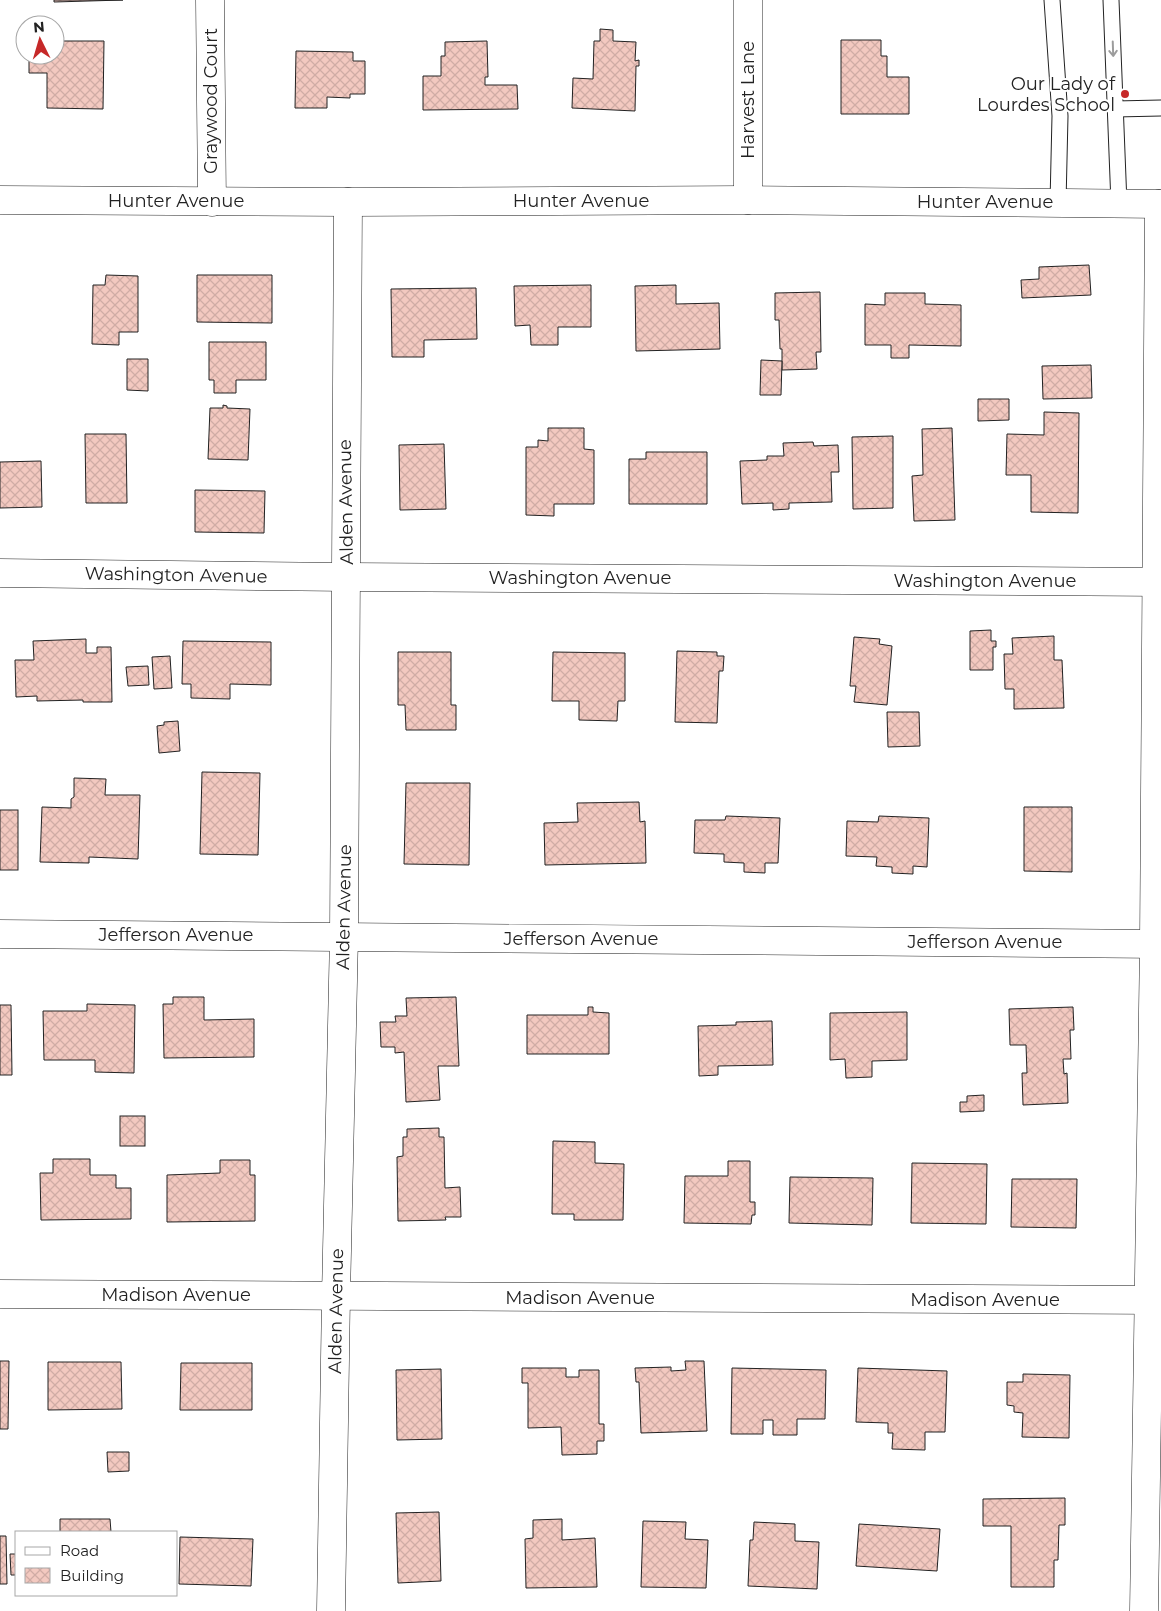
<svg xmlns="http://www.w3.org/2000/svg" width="1161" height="1611" viewBox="0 0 1161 1611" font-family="Montserrat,sans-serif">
<defs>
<pattern id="building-cross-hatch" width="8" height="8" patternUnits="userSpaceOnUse" patternTransform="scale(1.25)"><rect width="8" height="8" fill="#f3c9c0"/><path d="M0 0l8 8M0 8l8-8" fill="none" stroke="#d0aca5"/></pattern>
</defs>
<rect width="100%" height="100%" fill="#fff"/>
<!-- building -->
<g fill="url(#building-cross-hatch)" stroke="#222">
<path d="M54,0h69l-69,2z"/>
<path d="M600,29l13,1v11l23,1 -1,19 4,-1v6h-3l-1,45 -63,-3 1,-30 20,1 1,-38h6z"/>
<path d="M841,40h40v16h6v21h22v37h-68z"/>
<path d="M55,41h49l-1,68 -56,-1v-35h-18v-18h26z"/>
<path d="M487,41l1,36h-3v8h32l1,24 -95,1v-34h18v-20h4v-14z"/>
<path d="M296,51l57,1v9h12v33h-15v4l-23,-1v11h-32z"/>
<path d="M1089,265l2,30 -69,3 -1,-18 18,-1v-12z"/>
<path d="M106,275l32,1v56h-19v13l-27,-1 1,-59h12z"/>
<path d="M197,275h75v48l-75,-1z"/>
<path d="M591,285v42h-33v18h-27l-1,-20 -15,1 -1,-40z"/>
<path d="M676,285v19l43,-1 1,46 -84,2 -1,-65z"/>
<path d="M476,288l1,51 -53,1v17h-32l-1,-68z"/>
<path d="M820,292l1,60h-5l1,17 -35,1v-21h-2l-1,-29h-4v-27z"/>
<path d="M885,293h40v11l36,1v41l-52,-1v13h-18v-13h-26v-41l20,1z"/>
<path d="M209,342h57v38h-30v13h-22v-13h-5z"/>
<path d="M127,359h21v32l-21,-1z"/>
<path d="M761,360l21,1 -1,34h-21z"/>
<path d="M1091,365l1,33 -49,1 -1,-33z"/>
<path d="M978,399h31v21l-31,1z"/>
<path d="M223,405l4,1v2l23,1 -2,51 -40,-1 2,-51h13z"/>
<path d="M1044,412l35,1 -1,100 -47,-1v-37h-25l1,-41 37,1z"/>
<path d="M548,428h36v21l10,1v54h-40v12l-28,-1v-68h12v-7l10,1z"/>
<path d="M952,428l3,92 -41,1 -2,-45 11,-1 -1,-46z"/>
<path d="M85,434h41l1,69h-41z"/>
<path d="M893,436v72l-40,1 -1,-72z"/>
<path d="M813,442l1,4 24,-1 1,27h-8l1,30 -43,1v6l-16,1v-7l-31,1 -2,-43 27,-1v-4h17l-1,-13z"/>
<path d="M444,444l2,65 -46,1 -1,-65z"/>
<path d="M646,452h61v52h-78v-45h17z"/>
<path d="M41,461l1,46 -42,1v-46z"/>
<path d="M195,490l70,1 -1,42 -69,-1z"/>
<path d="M991,630v11h5v6h-3v23h-23v-39z"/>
<path d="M1054,636v24h8l2,48 -50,1v-20h-9l-1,-35h9l-1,-16z"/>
<path d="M854,637l26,2 -1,5 13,2 -5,59 -33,-3 2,-16h-6z"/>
<path d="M86,639v14h11v-6h14l1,55h-29v-2l-46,1v-5l-21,1 -1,-37h19l-1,-19z"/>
<path d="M183,641l88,1v43l-41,-1v15l-39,-1v-14h-9z"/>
<path d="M677,651l40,1v4h7l-1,15h-4l-2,52 -42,-1z"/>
<path d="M398,652h53v53h5v25h-50l-1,-25h-7z"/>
<path d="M553,652l72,1v48h-7l-1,20 -38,-1v-19h-27z"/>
<path d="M170,656l2,32 -18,1 -2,-32z"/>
<path d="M148,666l1,19 -21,1 -2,-19z"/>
<path d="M887,712h32l1,34 -32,1z"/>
<path d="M178,721l2,30 -21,2 -2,-27 7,-1v-3z"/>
<path d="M202,772l58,1 -2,82 -58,-1z"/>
<path d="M74,778l32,1 -1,16h35l-2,64 -49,-2v6l-49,-1 2,-55 29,1v-9l3,-2z"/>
<path d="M406,783h64l-1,82 -65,-1z"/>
<path d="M639,802l1,20 5,-1 1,42 -101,2 -1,-42 34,-1 -1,-19z"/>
<path d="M1024,807h48v65l-48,-1z"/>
<rect x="0" y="810" width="18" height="60"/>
<path d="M726,816l54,2 -2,45h-13v10l-21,-1v-9l-20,-1v-8l-30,-1 1,-33h30z"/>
<path d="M879,816l50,2 -2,49 -14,-1v8l-21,-1v-6l-16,-1 1,-9 -31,-1 1,-35 31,1z"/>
<path d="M173,997h31v23l50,-1v38l-90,1 -1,-54h10z"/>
<path d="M456,997l3,69h-21l2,34 -34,2 -2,-50 -9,1v-6h-14l-1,-25h16l-1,-6h12l-1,-18z"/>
<path d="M87,1004l48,1 -1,68 -39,-1v-12h-51l-1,-49h44z"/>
<path d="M0,1005h11l1,70h-12z"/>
<path d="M588,1007h5v5l16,1v41h-82v-39h61z"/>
<path d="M1073,1007l1,23h-4l1,29h-8l1,15 3,-1 1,30 -45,2 -1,-32h5l-1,-28h-16l-1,-36z"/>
<path d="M907,1012v48l-35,1v16l-26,1 -1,-19 -15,1v-47z"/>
<path d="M772,1021l1,44 -55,1v9l-19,1 -1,-50 38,-1v-3z"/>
<path d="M984,1095v16l-24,1v-10h7v-6z"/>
<rect x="120" y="1116" width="25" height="30"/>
<path d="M439,1128v9h5l1,51 15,-1 1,30h-16l1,3 -48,1 -1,-64 6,-1v-19h4v-8z"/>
<path d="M553,1141l42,1v21l29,1 -1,56h-49v-6h-22z"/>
<path d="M53,1159h37v16h26v13h15v31l-90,1 -1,-47h13z"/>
<path d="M220,1160h30v15h5v46l-88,1v-47l53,-2z"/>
<path d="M728,1161h22v41h5v13h-3l-1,9 -67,-1 1,-47h43z"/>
<path d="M912,1163l75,1 -1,60 -75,-1z"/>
<path d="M790,1177l83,1 -1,47 -83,-2z"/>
<path d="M1012,1179h65l-1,49 -65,-1z"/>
<path d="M0,1361h9l-1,68h-8z"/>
<path d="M685,1361h19l3,70 -66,2 -2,-51h-3l-1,-14 36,-1v4l15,-1z"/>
<path d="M48,1362h73l1,47 -74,1z"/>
<path d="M181,1363h71v47h-72z"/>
<path d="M522,1368h44v9h13v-7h20v54h5v17h-7v13l-35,1 -1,-28 -33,1v-45h-6z"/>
<path d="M732,1368l94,2 -1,49h-28v16h-24v-15h-10v14h-32z"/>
<path d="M858,1368l89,3 -2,61h-20v18l-33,-1 1,-16h-5v-10l-32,-1z"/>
<path d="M441,1369l1,70 -45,1 -1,-70z"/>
<path d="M1023,1374l47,1 -1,63 -47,-1 1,-24 -9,-1v-6l-7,-1v-23h16z"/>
<path d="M107,1452h22v19l-21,1z"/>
<path d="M1065,1498v27h-6l-1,35h-4v27h-43v-61h-28v-27z"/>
<path d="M439,1512l2,69 -43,2 -2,-70z"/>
<path d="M60,1519h50l1,13h-51z"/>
<path d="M562,1519v21l33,-2 2,49 -71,1 -1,-49 8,-1v-18z"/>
<path d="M643,1521l43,1 -1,17 23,1 -2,48 -65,-1z"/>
<path d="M754,1522l41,2v17l24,1 -2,47 -69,-3 2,-46h3z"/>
<path d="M859,1524l81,5 -3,42 -81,-5z"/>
<path d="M0,1536h6l1,48h-7z"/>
<path d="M180,1537l73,2 -2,47 -72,-2z"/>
<path d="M10,1554h6v21h-5z"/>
</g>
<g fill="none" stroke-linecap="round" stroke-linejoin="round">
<defs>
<g id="service">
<path d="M1052,0l8,116 -2,87"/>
<path d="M1111,0l8,204"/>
<path d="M1115,109l46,-1"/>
</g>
<g id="minor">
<path d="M210,0l2,202"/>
<path d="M748,0v200"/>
<path d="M0,573l347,4 814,5"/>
<path d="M0,934l1161,10"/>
<path d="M0,1294l1161,6"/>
<path d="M331,1611l5,-315 8,-360 4,-734"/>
<path d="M1144,1611l10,-668 5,-739"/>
</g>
<path id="tertiary" d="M0,200l348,2 400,-2 413,4"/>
</defs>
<!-- service casing -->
<use href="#service" stroke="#222" stroke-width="17"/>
<!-- minor casing -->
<use href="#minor" stroke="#222" stroke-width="29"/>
<!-- tertiary casing -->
<use href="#tertiary" stroke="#222" stroke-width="29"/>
<!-- service -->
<use href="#service" stroke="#fff" stroke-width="15"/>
<!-- minor -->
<use href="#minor" stroke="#fff" stroke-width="28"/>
<!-- tertiary -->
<use href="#tertiary" stroke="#fff" stroke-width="28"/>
</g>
<!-- one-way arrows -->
<defs><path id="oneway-shaft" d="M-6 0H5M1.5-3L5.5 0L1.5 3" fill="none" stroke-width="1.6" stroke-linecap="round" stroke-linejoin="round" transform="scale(1.25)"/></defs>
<use stroke="#9c9c9c" href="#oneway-shaft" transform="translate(1113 49) rotate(88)"/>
<!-- markers -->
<circle fill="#c62828" stroke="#fff" stroke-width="2" cx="1125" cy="94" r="5"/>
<g text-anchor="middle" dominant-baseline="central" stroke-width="4" stroke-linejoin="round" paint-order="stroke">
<!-- poi labels -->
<g font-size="18" fill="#222" stroke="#fff" text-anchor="end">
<text x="1115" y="84">Our Lady of<tspan x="1115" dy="21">Lourdes School</tspan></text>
</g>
<!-- street labels -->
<g font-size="18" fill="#222" stroke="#fff">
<text transform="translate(748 100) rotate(-90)">Harvest Lane</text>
<text transform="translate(211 101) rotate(-90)">Graywood Court</text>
<text x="176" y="201">Hunter Avenue</text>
<text x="581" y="201">Hunter Avenue</text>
<text x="985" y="202">Hunter Avenue</text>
<text transform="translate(346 502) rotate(-91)">Alden Avenue</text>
<text transform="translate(176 575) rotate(1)">Washington Avenue</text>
<text x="580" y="578">Washington Avenue</text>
<text x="985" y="581">Washington Avenue</text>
<text transform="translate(344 907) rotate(-89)">Alden Avenue</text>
<text x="176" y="935">Jefferson Avenue</text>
<text x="581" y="939">Jefferson Avenue</text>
<text x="985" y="942">Jefferson Avenue</text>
<text x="176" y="1295">Madison Avenue</text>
<text x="580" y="1298">Madison Avenue</text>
<text x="985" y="1300">Madison Avenue</text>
<text transform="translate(336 1311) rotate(-89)">Alden Avenue</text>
</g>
</g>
<!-- legend -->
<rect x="15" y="1531" width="162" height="65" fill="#ffffff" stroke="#a7a7a7"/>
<rect x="25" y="1547" width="25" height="8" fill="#ffffff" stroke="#a7a7a7"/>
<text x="60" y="1556" font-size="15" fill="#222222">Road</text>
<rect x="25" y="1568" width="25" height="15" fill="url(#building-cross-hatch)" stroke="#a7a7a7"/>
<text x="60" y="1581" font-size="15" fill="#222222">Building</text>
<!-- north arrow -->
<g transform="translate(40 40) rotate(355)"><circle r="24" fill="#ffffff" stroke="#a7a7a7"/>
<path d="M0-4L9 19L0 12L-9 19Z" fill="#c62828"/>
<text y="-8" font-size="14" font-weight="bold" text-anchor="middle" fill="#222222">N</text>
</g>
</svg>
